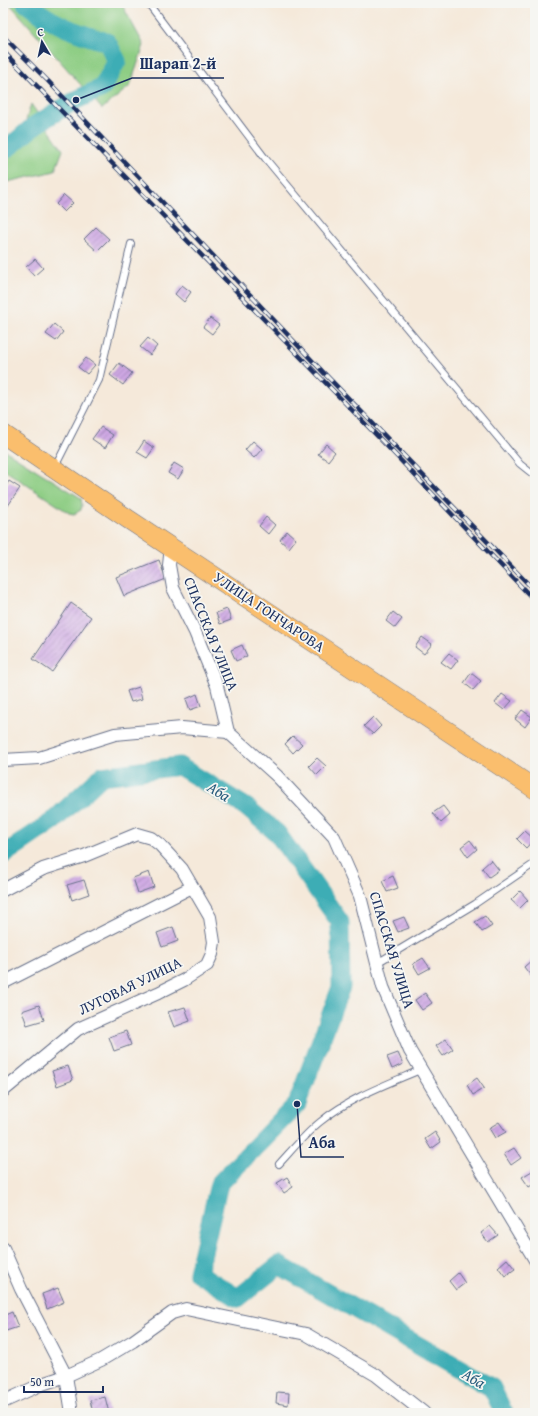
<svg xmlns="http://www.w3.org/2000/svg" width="538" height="1416" viewBox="0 0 538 1416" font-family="'Gentium Book Plus',serif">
<defs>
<pattern id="building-hatch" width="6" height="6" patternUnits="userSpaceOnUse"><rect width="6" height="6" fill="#cea7e3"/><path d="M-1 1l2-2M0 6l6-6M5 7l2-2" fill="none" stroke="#a688bb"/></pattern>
</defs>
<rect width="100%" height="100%" fill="#f6f6f2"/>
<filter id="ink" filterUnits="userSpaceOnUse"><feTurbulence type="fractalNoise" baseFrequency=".025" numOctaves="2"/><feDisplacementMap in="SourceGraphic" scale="8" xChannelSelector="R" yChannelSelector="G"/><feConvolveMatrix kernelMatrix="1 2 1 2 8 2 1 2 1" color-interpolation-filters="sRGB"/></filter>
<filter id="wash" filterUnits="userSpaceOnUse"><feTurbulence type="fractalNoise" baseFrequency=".012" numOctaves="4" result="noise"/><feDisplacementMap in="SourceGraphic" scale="16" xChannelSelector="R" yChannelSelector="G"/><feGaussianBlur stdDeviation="0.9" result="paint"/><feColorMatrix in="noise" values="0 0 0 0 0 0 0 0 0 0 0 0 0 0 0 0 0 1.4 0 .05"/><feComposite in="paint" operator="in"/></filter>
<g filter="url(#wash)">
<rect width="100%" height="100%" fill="#f5e9da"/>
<g fill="#8ecd84" stroke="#547e71">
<polygon points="9,3 121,3 144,45 130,86 102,109"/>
<polygon points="31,104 63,150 55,171 3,183 3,154 24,127"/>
<polygon points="3,449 81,498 82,505 81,510 74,514 69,513 3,469"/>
</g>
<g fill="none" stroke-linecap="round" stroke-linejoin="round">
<g stroke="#3cadb5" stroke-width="19">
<path d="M3,151L13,144L35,125L76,100L102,88L117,61L107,42C76,33 52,24 26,3"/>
<polyline points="3,855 53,821 102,776 179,766 246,807 277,833 340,922 341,987 297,1104 219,1184 198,1273 238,1298 279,1265 492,1388 504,1413"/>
</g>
</g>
<g id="blocks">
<g fill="url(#building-hatch)">
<polygon points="64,195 73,203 64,212 56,204"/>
<polygon points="96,227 109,239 97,251 84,239"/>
<polygon points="35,259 43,268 34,276 26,267"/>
<polygon points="182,285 191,292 184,302 175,294"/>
<polygon points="210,318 219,325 212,334 203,327"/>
<polygon points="54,324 63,332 56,341 46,334"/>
<polygon points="148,338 157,346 150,355 140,347"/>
<polygon points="86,358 95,365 87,374 78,367"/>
<polygon points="119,363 132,373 123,385 110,375"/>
<polygon points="101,427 113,435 105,448 92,439"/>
<polygon points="144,441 154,448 147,458 137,452"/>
<polygon points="253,441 262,449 254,458 245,450"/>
<polygon points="326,444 335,452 328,461 318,454"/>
<polygon points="174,463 184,469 178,479 168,473"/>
<polygon points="9,481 20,488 3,513 3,490"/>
<polygon points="266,517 275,525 268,534 259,526"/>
<polygon points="287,531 296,539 289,548 280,540"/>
<polygon points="159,560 166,579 124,596 116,577"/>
<polygon points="71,603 91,617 52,672 33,659"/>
<polygon points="227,609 231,620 220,624 216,613"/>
<polygon points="393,612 402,619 395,628 386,621"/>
<polygon points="422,637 432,644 424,654 415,647"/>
<polygon points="242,645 247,656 236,661 231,650"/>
<polygon points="449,653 458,660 451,669 441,662"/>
<polygon points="471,673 481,681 473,690 464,683"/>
<polygon points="139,687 142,699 131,702 127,691"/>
<polygon points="197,694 201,706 190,710 186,699"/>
<polygon points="502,694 512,701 504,710 495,703"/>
<polygon points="522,710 532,717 525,727 515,719"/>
<polygon points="373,717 381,726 373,734 364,726"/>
<polygon points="293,736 302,744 293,753 285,744"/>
<polygon points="317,758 326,766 317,775 309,766"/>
<polygon points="443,806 450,815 441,823 433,813"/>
<polygon points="525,831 534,839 526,848 517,839"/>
<polygon points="470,840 477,849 468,857 461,847"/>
<polygon points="491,860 499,870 489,877 482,868"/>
<polygon points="149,872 154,887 138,893 133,878"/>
<polygon points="393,876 398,888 387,892 382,881"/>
<polygon points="84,880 89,894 72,900 67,885"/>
<polygon points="520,891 528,900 520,908 511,900"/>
<polygon points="485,916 492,926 482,932 475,922"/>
<polygon points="404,917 409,928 398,932 393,921"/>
<polygon points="173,927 178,941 162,947 157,933"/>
<polygon points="423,958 430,968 419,974 413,964"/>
<polygon points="533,959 535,962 535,973 531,976 524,967"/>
<polygon points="425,993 432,1003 422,1010 415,1000"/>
<polygon points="39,1005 44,1020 27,1025 22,1011"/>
<polygon points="185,1007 190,1021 174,1027 168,1012"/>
<polygon points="126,1031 131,1045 114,1051 109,1037"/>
<polygon points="446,1039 453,1049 443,1056 436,1046"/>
<polygon points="398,1053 403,1064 392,1069 387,1057"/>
<polygon points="68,1066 73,1080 57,1086 52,1071"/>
<polygon points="477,1078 484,1088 473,1095 467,1085"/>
<polygon points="499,1122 506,1132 495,1138 489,1128"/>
<polygon points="435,1132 441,1142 431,1149 425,1139"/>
<polygon points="514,1148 521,1158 511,1165 504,1154"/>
<polygon points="532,1171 535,1175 535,1183 529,1187 522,1177"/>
<polygon points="287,1177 293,1187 284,1193 277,1183"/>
<polygon points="490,1226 498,1235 488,1242 481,1233"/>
<polygon points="507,1259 515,1269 505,1276 498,1267"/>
<polygon points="458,1273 465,1283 456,1290 449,1281"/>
<polygon points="58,1288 64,1302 47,1309 42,1294"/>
<polygon points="12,1312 18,1327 3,1332 3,1316"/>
<polygon points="277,1392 289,1393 288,1405 276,1403"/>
<polygon points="105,1397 109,1413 93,1413 90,1400"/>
</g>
</g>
</g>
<g filter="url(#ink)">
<use href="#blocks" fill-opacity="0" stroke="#677089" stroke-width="1"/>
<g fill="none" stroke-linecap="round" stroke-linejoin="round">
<defs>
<g id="service">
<polyline points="148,3 265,158 520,464 535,476"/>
<polyline points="55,467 99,380 131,244"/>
<polyline points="377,963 475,904 535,863"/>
<path d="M279,1164C292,1150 305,1134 320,1122C349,1098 385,1085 420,1070"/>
</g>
<g id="minor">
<polyline points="171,547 169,565 173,588 195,632 217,686 228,732 277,776 334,837 360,896 383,987 410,1051 535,1260"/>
<polyline points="3,760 39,758 115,734 182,728 228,732"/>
<polyline points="3,890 43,869 84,856 137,834 151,838 160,845 182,869 210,917 214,942 212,954 207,965 184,980 158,993 78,1029 3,1091"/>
<polyline points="3,983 192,887"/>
<polyline points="3,1248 21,1289 66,1376 72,1413"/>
<polyline points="3,1402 42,1384 66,1376 101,1360 133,1341 172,1313 186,1309 306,1334 376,1375 424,1413"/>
</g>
<polyline id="primary" points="3,434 128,519 535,789"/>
</defs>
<use href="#service" stroke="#677089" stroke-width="8"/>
<use href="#minor" stroke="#677089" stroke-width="14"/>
<use href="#primary" stroke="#677089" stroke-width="20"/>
<use href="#service" stroke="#fff" stroke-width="6"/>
<use href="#minor" stroke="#fff" stroke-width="12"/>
<use href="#primary" stroke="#fabe6d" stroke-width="19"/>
<defs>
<g id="rail">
<polyline points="3,36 48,81 324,373 535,591"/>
<polyline points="3,51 385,444 535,601"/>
</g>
</defs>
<use href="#rail" stroke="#1b2f5e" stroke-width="4.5"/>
<use href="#rail" stroke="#f6f6f2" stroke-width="3" stroke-dasharray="9" stroke-linecap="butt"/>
</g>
</g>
<g text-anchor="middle" stroke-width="3.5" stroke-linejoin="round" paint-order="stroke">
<g font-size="15" fill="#1b2f5e" stroke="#f6f6f2">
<text transform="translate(269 612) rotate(34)" y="5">УЛИЦА ГОНЧАРОВА</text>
<text transform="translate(211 634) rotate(68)" y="5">СПАССКАЯ УЛИЦА</text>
<text transform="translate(392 950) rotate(73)" y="5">СПАССКАЯ УЛИЦА</text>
<text transform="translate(130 986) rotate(-26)" y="5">ЛУГОВАЯ УЛИЦА</text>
</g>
<g font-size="16" font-style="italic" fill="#275b7c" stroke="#f6f6f2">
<text transform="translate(219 791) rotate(32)" y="6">Аба</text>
<text transform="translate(474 1378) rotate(30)" y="6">Аба</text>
</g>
</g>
<path fill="none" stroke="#1b2f5e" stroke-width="1.5" d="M76 100L132 78H224M297 1104L301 1157H344"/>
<g fill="#1b2f5e" stroke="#f6f6f2" stroke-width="1.5">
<circle cx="76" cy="100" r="4"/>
<circle cx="297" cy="1104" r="4"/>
</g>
<g font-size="16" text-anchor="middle" font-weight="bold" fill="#1b2f5e" stroke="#f6f6f2" stroke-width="3.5" stroke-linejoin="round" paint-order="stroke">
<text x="178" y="69">Шарап 2-й</text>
<text x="322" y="1148">Аба</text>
</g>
<rect width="538" height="1416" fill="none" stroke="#f6f6f2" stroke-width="16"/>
<g transform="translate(42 42) rotate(351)" stroke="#f6f6f2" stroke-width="3" paint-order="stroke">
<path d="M0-3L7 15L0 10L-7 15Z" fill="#1b2f5e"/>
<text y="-6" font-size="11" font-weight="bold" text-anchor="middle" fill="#1b2f5e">С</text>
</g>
<path d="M24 1386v6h79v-6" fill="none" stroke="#1b2f5e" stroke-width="2"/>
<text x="30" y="1386" font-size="12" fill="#1b2f5e" stroke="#f6f6f2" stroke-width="3" paint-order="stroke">50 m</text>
</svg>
